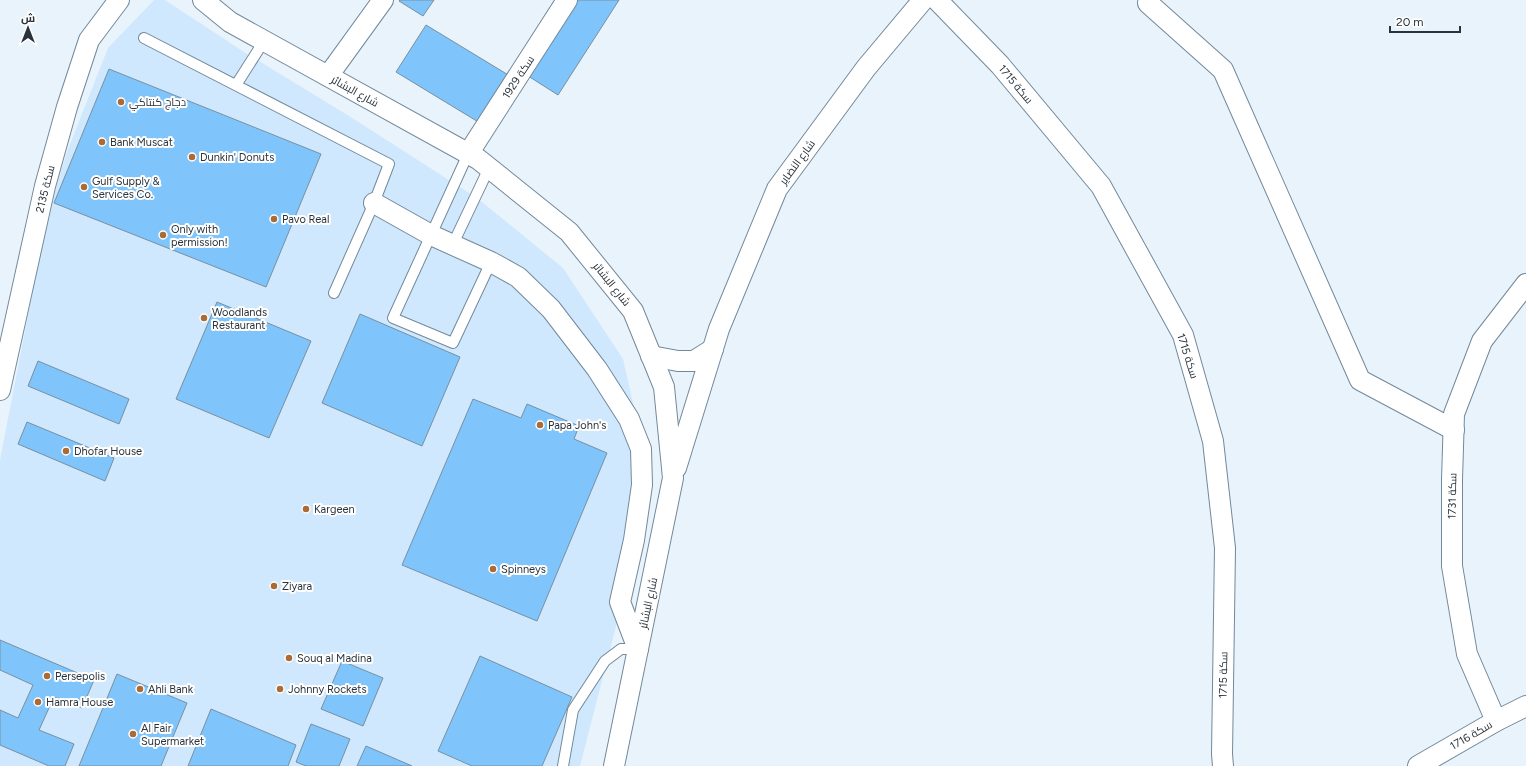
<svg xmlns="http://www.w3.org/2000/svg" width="1526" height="766" viewBox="0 0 1526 766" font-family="Figtree,Cairo,sans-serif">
<rect width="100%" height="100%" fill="#e9f3fb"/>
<polygon fill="#cfe8fd" points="154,0 165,0 244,52 349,116 477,198 563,268 623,359 645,456 633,560 580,766 0,766 0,460 39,259 50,206 67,152 108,48"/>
<g fill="#7fc5fb" stroke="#788fa1">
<polygon points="400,0 434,0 423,16 399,1"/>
<polygon points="572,0 619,0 558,95 525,74"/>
<polygon points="426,25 510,76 480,123 396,72"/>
<polygon points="109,69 321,154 266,287 54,203"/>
<polygon points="217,302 311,341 269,438 176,399"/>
<polygon points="360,314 460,357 422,446 322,403"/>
<polygon points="38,361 129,399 119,424 28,386"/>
<polygon points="473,399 521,418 527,404 579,426 574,439 607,453 537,621 402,565"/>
<polygon points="27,422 114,458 105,481 18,444"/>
<polygon points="0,640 94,680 82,708 54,697 39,730 74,744 65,766 49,766 0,745 0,710 18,718 33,685 0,670"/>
<polygon points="480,656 572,697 542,766 472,766 438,751"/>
<polygon points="342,661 383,678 363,726 321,709"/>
<polygon points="117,674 187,703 161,766 79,766"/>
<polygon points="211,709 296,745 288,766 188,766"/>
<polygon points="311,724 350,739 339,766 306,766 296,762"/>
<polygon points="366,746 412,766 357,766"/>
</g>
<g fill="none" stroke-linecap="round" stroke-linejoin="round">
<defs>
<g id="lane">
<polyline points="144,38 389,164 374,203 334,293"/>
<polyline points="236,85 264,41"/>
<polyline points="468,154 393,318 453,343 491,262"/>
<polyline points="453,244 489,168"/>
<polyline points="563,766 573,710 605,661 621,649 638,649"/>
</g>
<g id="street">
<polyline points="203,0 230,22 478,159 569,232 633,311 664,387 673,478 614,766"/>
<polyline points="937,0 1000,65 1101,186 1183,335 1213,441 1225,548 1222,754 1223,766"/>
<polyline points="1148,3 1223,70 1360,380 1454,430"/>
<polyline points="328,76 383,0"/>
<polyline points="468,154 567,0"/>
<polyline points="374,203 431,235 491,262 518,277 551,309 597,369 629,419 641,449 642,485 634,540 620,602 638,649"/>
<polyline points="651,356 678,361 694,361 713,349"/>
<polyline points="0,390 45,186 67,107 89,40 119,0"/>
<polyline points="676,468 719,329 777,189 866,68 923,0"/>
<polyline points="1496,721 1467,654 1452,566 1452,480 1454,414 1482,341 1526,284"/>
<polyline points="1418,766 1496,721 1526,706"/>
</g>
</defs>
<use href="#lane" stroke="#72899b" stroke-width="12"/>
<use href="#street" stroke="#72899b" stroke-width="22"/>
<use href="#lane" stroke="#fff" stroke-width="10"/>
<use href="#street" stroke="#fff" stroke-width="20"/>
</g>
<g fill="#ac6b35" stroke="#fff" stroke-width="1.5">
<circle cx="121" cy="102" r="4"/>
<circle cx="102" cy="142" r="4"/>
<circle cx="192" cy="157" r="4"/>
<circle cx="84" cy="187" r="4"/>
<circle cx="274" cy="219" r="4"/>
<circle cx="163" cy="235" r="4"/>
<circle cx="204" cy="318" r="4"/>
<circle cx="540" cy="425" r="4"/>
<circle cx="66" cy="451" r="4"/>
<circle cx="306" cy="509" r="4"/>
<circle cx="493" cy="569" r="4"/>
<circle cx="274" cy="586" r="4"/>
<circle cx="289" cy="658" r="4"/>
<circle cx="47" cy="676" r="4"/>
<circle cx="140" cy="689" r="4"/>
<circle cx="280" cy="689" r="4"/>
<circle cx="38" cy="702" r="4"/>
<circle cx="133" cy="734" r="4"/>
</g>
<g text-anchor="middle" stroke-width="4" stroke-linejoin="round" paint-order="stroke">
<g font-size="11" fill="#2a333b" stroke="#fff">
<text transform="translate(518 77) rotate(-57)" y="4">سكة 1929</text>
<text transform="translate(1016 84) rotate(50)" y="4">سكة 1715</text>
<text transform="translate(355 91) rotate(29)" y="4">شارع البشائر</text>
<text transform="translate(797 162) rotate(-54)" y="4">شارع النضاير</text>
<text transform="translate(45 189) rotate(-76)" y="4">سكة 2135</text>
<text transform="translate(612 284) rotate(51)" y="4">شارع البشائر</text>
<text transform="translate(1188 356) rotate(72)" y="4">سكة 1715</text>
<text transform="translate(1452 496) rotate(-89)" y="4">سكة 1731</text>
<text transform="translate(648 603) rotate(-78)" y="4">شارع البشائر</text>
<text transform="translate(1223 675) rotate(-89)" y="4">سكة 1715</text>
<text transform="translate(1471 735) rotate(-30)" y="4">سكة 1716</text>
</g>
<g font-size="11" fill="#2a333b" stroke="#fff" text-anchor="start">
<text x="129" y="106">دجاج كنتاكي</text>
<text x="110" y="146">Bank Muscat</text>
<text x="200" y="161">Dunkin' Donuts</text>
<text x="92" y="185">Gulf Supply &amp;<tspan x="92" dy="13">Services Co.</tspan></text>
<text x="282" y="223">Pavo Real</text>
<text x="171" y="233">Only with<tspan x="171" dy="13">permission!</tspan></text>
<text x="212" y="316">Woodlands<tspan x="212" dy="13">Restaurant</tspan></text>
<text x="548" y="429">Papa John's</text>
<text x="74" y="455">Dhofar House</text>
<text x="314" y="513">Kargeen</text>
<text x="501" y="573">Spinneys</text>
<text x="282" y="590">Ziyara</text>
<text x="297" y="662">Souq al Madina</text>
<text x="55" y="680">Persepolis</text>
<text x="148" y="693">Ahli Bank</text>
<text x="288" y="693">Johnny Rockets</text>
<text x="46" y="706">Hamra House</text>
<text x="141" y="732">Al Fair<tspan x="141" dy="13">Supermarket</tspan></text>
</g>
</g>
<g transform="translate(28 28)" stroke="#ffffff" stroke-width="3" paint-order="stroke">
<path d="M0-3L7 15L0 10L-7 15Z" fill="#2a333b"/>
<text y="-6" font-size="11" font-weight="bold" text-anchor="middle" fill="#2a333b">ش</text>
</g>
<path d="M1390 26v6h70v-6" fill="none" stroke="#2a333b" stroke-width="2"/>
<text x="1396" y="26" font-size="12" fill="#2a333b" stroke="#ffffff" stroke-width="3" paint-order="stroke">20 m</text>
</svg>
